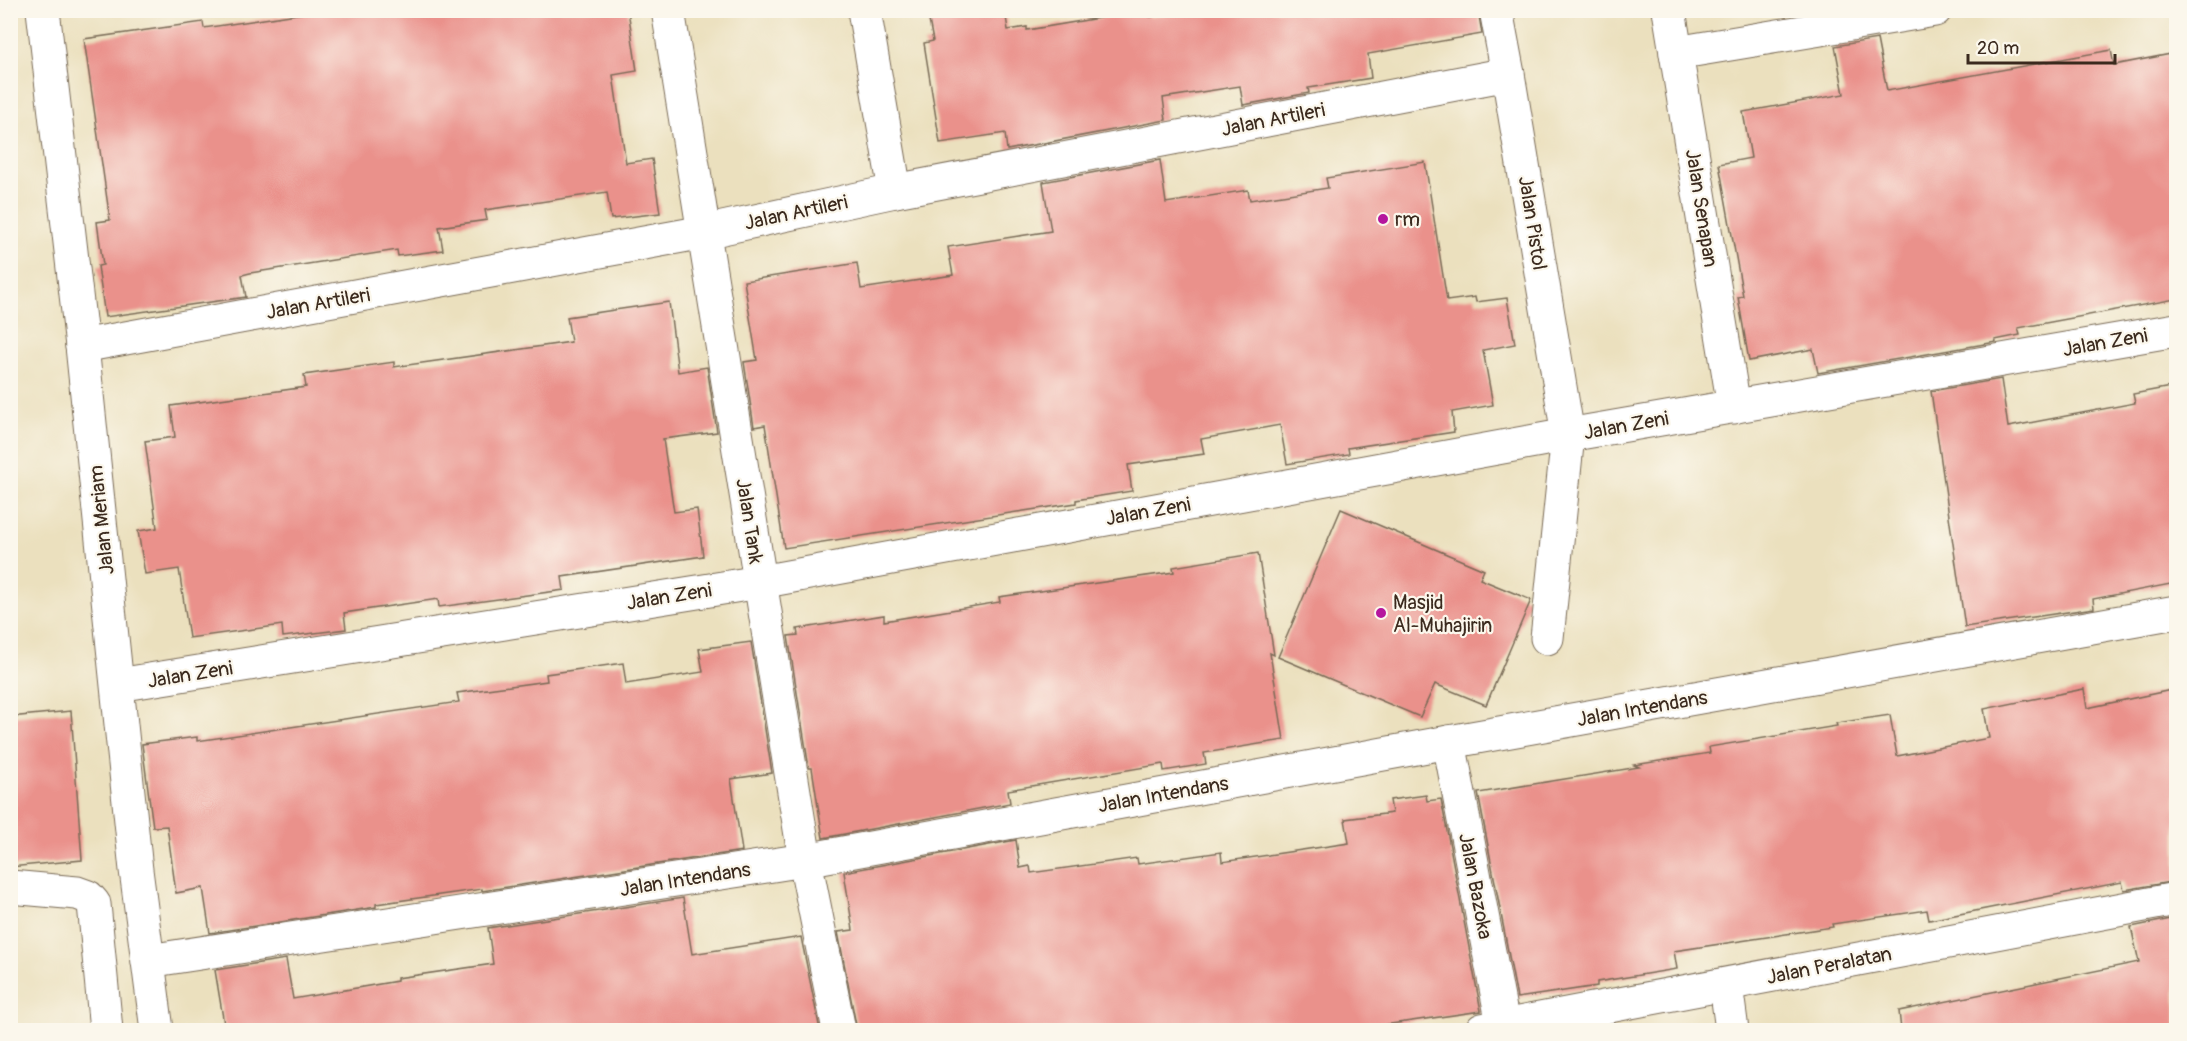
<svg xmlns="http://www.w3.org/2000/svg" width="2187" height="1041" viewBox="0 0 2187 1041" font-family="Pangolin,sans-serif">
<rect width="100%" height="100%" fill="#fbf7ec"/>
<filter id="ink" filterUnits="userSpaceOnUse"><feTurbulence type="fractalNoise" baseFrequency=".0167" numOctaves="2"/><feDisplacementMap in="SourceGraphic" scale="12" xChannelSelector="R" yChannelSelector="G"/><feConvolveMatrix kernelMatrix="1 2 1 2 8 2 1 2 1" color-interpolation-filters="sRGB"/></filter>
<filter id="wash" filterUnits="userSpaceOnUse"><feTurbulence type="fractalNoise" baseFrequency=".008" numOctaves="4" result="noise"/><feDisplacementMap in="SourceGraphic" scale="24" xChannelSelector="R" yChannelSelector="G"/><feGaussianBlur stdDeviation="1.35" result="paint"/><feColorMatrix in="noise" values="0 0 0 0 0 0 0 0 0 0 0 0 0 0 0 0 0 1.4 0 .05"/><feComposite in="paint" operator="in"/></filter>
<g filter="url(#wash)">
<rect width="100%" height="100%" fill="#ebe0be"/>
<g id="blocks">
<g fill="#ea918b">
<polygon points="324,10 628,10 637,71 613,75 626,163 652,159 660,213 611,219 607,192 485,210 487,220 439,227 443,250 398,256 397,250 250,273 242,275 246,297 105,317 98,266 103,265 97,222 110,220 84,39 203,22 204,28"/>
<polygon points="927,10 1005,10 1008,30 1027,27 1027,30 1147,10 1150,17 1192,10 1478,10 1482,34 1368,54 1371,78 1308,88 1309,93 1243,105 1240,86 1163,98 1166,120 1007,150 1005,133 940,143 924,43 933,41"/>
<polygon points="1877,39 1887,91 2111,50 2114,65 2176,53 2176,299 2018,328 2020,335 1995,340 1996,342 1818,373 1813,349 1749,361 1738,297 1743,296 1719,164 1751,158 1743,112 1844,94 1835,46"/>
<polygon points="1160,160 1166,203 1248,190 1250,200 1328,188 1326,178 1425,162 1447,301 1475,297 1476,302 1507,298 1515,344 1483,350 1493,405 1452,412 1454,432 1348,448 1349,454 1287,464 1280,425 1201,439 1204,454 1128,465 1132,491 1076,500 1076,503 784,548 765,425 754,427 744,362 757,360 744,281 857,263 861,289 953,275 948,247 1051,231 1043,182"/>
<polygon points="669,302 678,372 707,367 717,432 663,439 674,512 697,509 703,556 562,577 564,590 439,607 438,599 344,613 346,629 283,637 282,625 189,638 179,569 145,574 138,531 157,528 145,441 175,437 171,406 306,387 304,375 394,362 394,367 571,342 567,317"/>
<polygon points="2001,379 2008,427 2135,403 2133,394 2176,386 2176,583 2093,599 2094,608 1965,627 1931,391"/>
<polygon points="1341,509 1484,570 1480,579 1531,600 1486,705 1435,684 1420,717 1278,657"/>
<polygon points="1258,553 1274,655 1270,653 1284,740 1204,753 1206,764 1164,771 1163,764 1008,790 1010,803 823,838 812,768 809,768 788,636 798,635 797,629 884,615 884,621 1000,602 999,597 1174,572 1173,567"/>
<polygon points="751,642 772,773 731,779 742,851 482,891 482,889 376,904 376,907 210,933 203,888 176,893 167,826 153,827 142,744 197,737 197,741 459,702 457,693 547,681 546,674 623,663 626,684 703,672 699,649"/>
<polygon points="2084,689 2087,708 2176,689 2176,881 2124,890 2122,882 1929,920 1927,910 1832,924 1833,927 1674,951 1677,969 1597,982 1597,986 1517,998 1478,793 1639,767 1634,765 1710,753 1709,747 1837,726 1836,723 1890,715 1897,756 1989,738 1984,709"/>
<polygon points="71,711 82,860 10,867 10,717"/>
<polygon points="1426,795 1427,801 1441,799 1481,1011 1349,1030 857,1030 838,932 853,930 844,872 1016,840 1020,868 1030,866 1031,873 1137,858 1138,864 1221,852 1222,862 1349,843 1345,819 1392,813 1390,800"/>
<polygon points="683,898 692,954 801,937 820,1030 225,1030 215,970 286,959 293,999 397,981 397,978 493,964 488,928"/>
<polygon points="2176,918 2176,1030 1901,1030 1899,1011 2139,962 2131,927"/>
</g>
</g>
</g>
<g filter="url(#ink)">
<use href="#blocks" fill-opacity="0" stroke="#796a56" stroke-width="1.5"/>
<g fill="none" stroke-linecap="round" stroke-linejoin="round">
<defs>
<g id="minor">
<polyline points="43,10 82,346 136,870 157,1030"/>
<polyline points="668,10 805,860 839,1030"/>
<polyline points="864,10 895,191"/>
<polyline points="1496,10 1508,74 1568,435 1547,638"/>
<polyline points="1669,10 1734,407"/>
<polyline points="1676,53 1935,10"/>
<polyline points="82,346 704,232 895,191 1508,74"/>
<polyline points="118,685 760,582 1568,435 2176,330"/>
<polyline points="1449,742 1504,1030"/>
<polyline points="10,887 77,893 88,897 94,904 106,1030"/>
<polyline points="148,961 805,860 1449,742 2176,612"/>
<polyline points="1726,985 1732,1030"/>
<polyline points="1482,1030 2176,899"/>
</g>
</defs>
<use href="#minor" stroke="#796a56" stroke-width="35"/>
<use href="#minor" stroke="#fff" stroke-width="33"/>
</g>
</g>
<g fill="#b5179e" stroke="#fbf7ec" stroke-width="2">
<circle cx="1383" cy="219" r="6"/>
<circle cx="1381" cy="613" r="6"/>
</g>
<g text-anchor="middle" stroke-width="4.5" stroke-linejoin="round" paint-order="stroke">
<g font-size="20" fill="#3b2a1e" stroke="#fbf7ec">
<text transform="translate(1273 119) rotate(-11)" y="7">Jalan Artileri</text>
<text transform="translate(1702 208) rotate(81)" y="7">Jalan Senapan</text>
<text transform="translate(796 212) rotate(-12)" y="7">Jalan Artileri</text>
<text transform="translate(1533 223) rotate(81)" y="7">Jalan Pistol</text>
<text transform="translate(318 303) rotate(-10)" y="7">Jalan Artileri</text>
<text transform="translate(2105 342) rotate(-10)" y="7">Jalan Zeni</text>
<text transform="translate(1626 425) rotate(-10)" y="7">Jalan Zeni</text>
<text transform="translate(1148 511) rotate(-10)" y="7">Jalan Zeni</text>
<text transform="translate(101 520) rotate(-96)" y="7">Jalan Meriam</text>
<text transform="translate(750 521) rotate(81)" y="7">Jalan Tank</text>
<text transform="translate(669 596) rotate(-9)" y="7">Jalan Zeni</text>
<text transform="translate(190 674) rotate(-9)" y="7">Jalan Zeni</text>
<text transform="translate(1642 708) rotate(-10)" y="7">Jalan Intendans</text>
<text transform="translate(1163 794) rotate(-10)" y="7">Jalan Intendans</text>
<text transform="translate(685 879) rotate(-9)" y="7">Jalan Intendans</text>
<text transform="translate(1476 886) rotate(79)" y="7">Jalan Bazoka</text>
<text transform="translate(1829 965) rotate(-11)" y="7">Jalan Peralatan</text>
</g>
<g font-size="20" fill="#3b2a1e" stroke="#fbf7ec" text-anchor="start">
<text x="1395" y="226">rm</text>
<text x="1393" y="609">Masjid<tspan x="1393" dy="23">Al-Muhajirin</tspan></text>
</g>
</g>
<rect width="2187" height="1041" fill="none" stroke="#fbf7ec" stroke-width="36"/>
<path d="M1968 54v9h147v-9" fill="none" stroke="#3b2a1e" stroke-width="3"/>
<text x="1977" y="54" font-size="18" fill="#3b2a1e" stroke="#fbf7ec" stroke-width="4.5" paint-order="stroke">20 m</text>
</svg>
